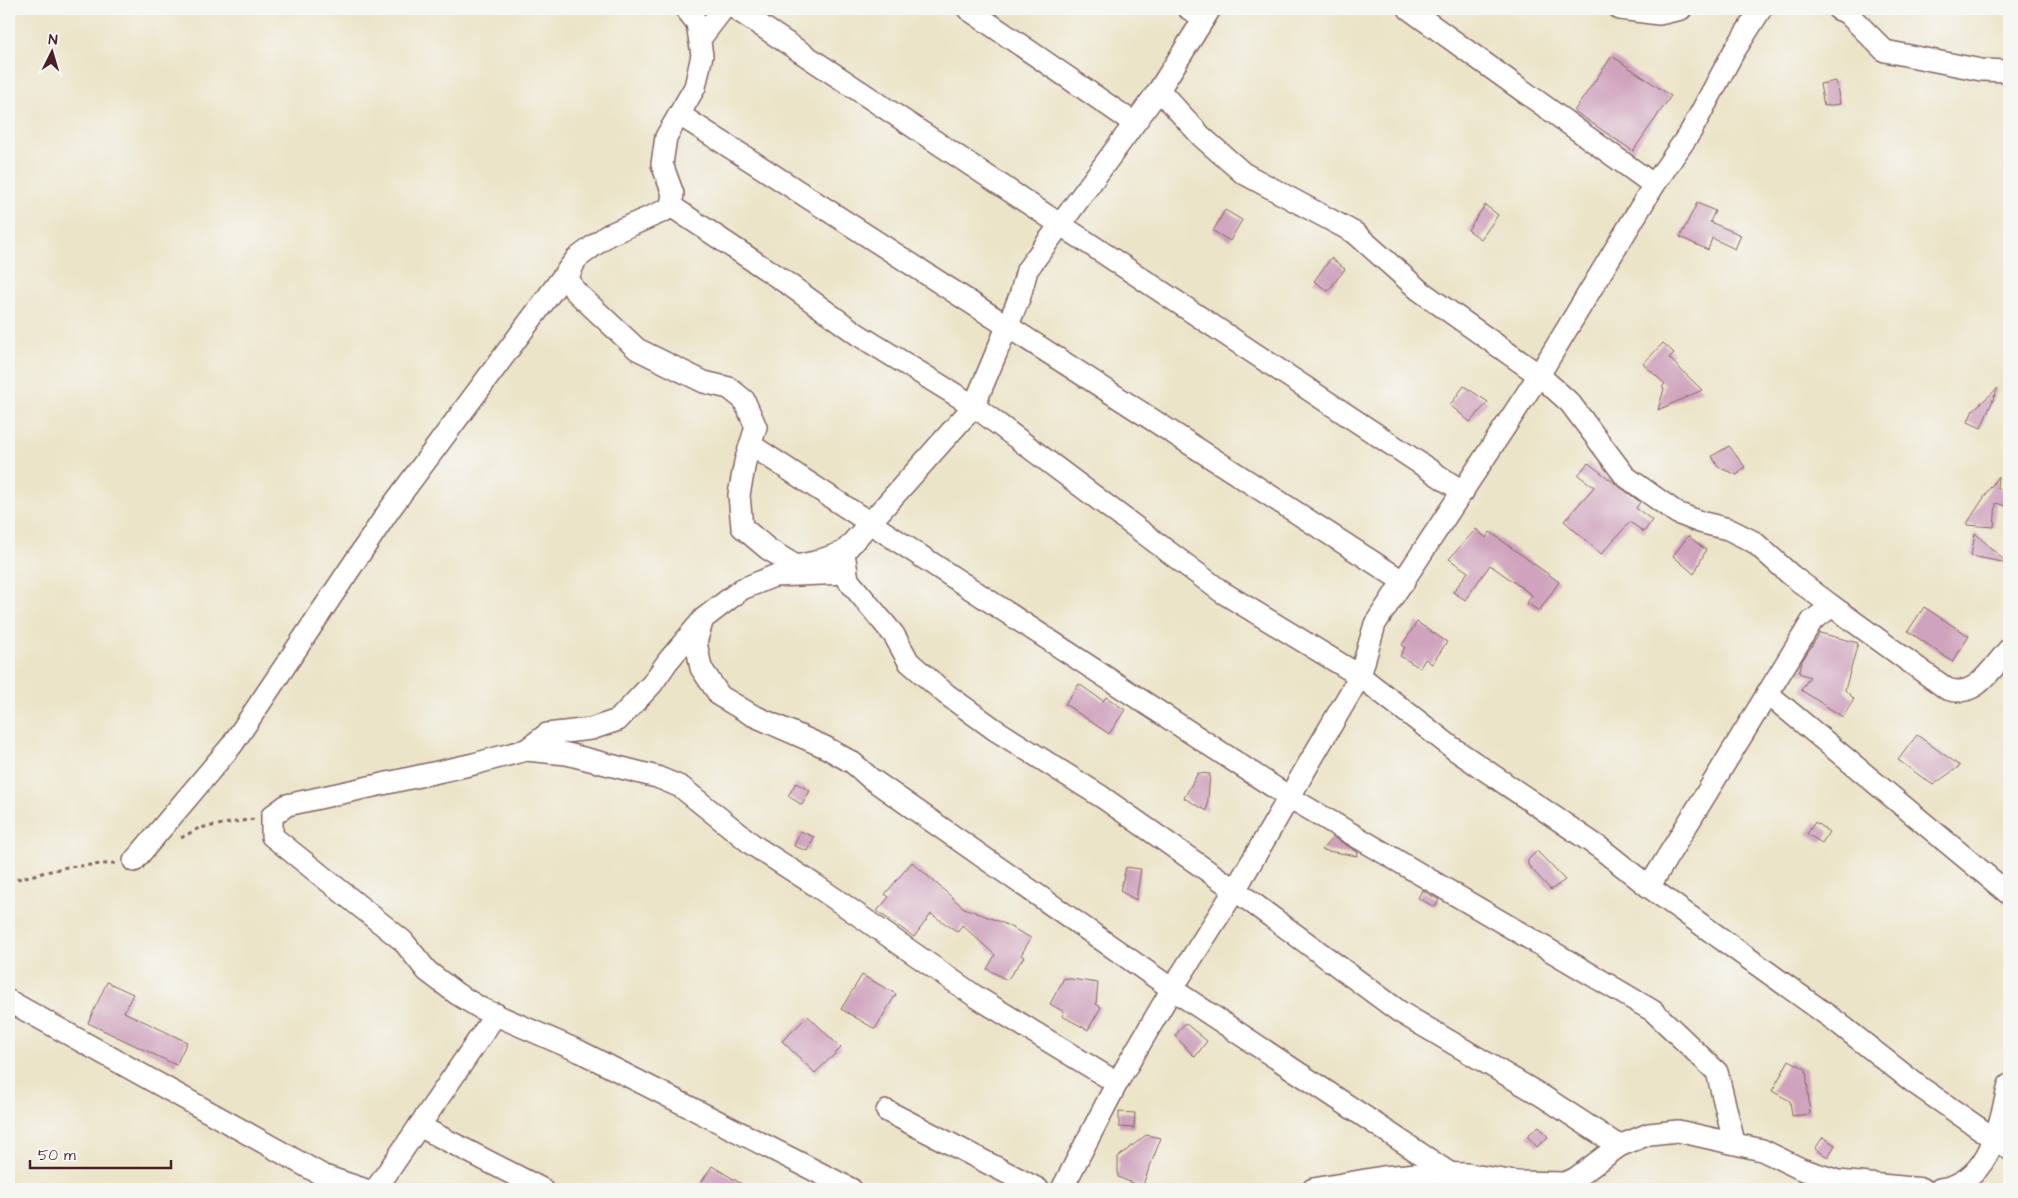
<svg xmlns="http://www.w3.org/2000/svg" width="2018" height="1198" viewBox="0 0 2018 1198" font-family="'Architects Daughter',sans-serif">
<rect width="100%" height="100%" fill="#f6f6f2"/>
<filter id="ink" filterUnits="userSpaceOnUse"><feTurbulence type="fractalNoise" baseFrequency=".02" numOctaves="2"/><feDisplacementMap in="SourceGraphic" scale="10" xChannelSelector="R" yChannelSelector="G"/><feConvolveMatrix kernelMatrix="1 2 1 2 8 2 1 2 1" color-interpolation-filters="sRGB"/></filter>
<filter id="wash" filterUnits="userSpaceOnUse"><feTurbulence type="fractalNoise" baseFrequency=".0096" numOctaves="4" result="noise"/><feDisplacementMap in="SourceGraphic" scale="20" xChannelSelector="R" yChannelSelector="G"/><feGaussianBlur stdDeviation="1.12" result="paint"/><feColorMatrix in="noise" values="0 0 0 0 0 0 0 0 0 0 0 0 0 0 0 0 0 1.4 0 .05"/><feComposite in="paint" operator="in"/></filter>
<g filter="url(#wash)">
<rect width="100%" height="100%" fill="#ece4c8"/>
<g id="blocks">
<g fill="#cfa3bd">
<polygon points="1612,56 1671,96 1633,151 1574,111"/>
<polygon points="1836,81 1840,104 1824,106 1820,84"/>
<polygon points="1697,203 1715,211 1710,222 1741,235 1735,249 1712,238 1708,250 1680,237"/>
<polygon points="1485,205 1498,215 1481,239 1468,230"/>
<polygon points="1225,210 1242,220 1230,241 1213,231"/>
<polygon points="1331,258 1345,269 1328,291 1314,281"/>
<polygon points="1663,343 1674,353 1669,358 1702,390 1658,410 1664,389 1662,387 1665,384 1643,364"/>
<polygon points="1464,386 1488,402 1470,422 1450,405"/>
<polygon points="1998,388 1981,428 1968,422 1973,410"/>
<polygon points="1729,446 1745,467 1737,475 1718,467 1712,456"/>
<polygon points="1588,463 1640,502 1636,508 1652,520 1644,532 1630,522 1601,554 1564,521 1594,487 1578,475"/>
<polygon points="1998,476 1997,488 2009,491 2009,507 1996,503 1994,527 1966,525"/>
<polygon points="1476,529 1486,538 1490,532 1559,582 1539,611 1527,603 1532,595 1490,565 1465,600 1453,592 1468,572 1449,559"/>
<polygon points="1975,533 2007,563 1971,556"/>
<polygon points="1688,536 1706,550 1694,574 1673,556"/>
<polygon points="1924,607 1969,636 1953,662 1908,631"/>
<polygon points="1417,622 1447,642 1432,664 1425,659 1420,668 1400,656 1405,647 1402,645"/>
<polygon points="1820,633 1858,643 1845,690 1854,699 1843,717 1801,690 1810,677 1799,673 1802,661"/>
<polygon points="1079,684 1103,701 1106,697 1125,710 1109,734 1065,704"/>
<polygon points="1917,735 1960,766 1933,785 1898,760"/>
<polygon points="1198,773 1210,774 1207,811 1184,798"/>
<polygon points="796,783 810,791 802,805 788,796"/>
<polygon points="1815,822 1829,832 1822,843 1807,834"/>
<polygon points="800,831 814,837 808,851 794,846"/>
<polygon points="1333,837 1358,852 1357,856 1322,850"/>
<polygon points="1537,851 1565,880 1551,890 1528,865 1528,860"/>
<polygon points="912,862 964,908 1001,922 1031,938 1021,955 1024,957 1007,980 987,969 995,955 962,925 958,932 931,914 914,937 877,911 889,897 885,894"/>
<polygon points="1126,867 1141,869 1136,900 1120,891"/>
<polygon points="1422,890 1439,900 1435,907 1418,898"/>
<polygon points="862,975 896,994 875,1029 841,1009"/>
<polygon points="1064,978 1098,983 1096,1004 1101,1007 1088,1030 1062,1016 1064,1012 1050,1004"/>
<polygon points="107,982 133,994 124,1012 187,1042 176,1065 88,1023"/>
<polygon points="808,1016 841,1048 815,1073 782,1041"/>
<polygon points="1185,1023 1207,1041 1195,1057 1175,1036"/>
<polygon points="1789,1060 1806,1069 1810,1114 1792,1116 1790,1101 1772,1091"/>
<polygon points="1119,1112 1135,1113 1134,1128 1119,1127"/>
<polygon points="1539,1126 1548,1137 1537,1147 1527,1136"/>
<polygon points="1146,1135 1161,1138 1142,1187 1118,1177 1118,1157"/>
<polygon points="1823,1137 1835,1145 1828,1157 1815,1149"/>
<polygon points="712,1166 750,1189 697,1189"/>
</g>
</g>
</g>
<g filter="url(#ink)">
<use href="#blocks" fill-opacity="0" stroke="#836462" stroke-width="1"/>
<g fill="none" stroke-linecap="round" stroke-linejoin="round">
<defs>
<g id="minor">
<polyline points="736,9 1463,492"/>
<polyline points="968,9 1134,123"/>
<polyline points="1189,9 1204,18"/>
<polyline points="1210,9 1159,90 1027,270 1020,296 974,406 857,334 791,286 671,206 664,211 608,235 576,259 568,277 574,290 637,349 704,382 729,388 744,400 756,427 745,462 739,495 742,527 768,549 796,566 815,562 844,552 974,406 1222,592 1360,676 1454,749 1600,848 1649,887 1837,1022 1917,1085 2009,1149"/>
<polyline points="1409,9 1654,185"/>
<polyline points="1620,9 1659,14 1681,9"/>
<polyline points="1838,9 1847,13 1885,51 1981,70 2009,71"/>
<polyline points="700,39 723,9"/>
<polyline points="1159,90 1202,137 1243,173 1355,233 1419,290 1539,375 1570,403 1625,476 1677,513 1700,522 1728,529 1754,542 1792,576 1832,606 1812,621 1649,887"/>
<polyline points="680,115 1404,582"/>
<polyline points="671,206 673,194 662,164 666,137 695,87 702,55 697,23 686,9"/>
<polyline points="751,445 1289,797 1653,1011 1717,1072 1734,1142"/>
<polyline points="845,559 848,580 894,635 909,662 946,694 994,729 1102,797 1235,890 1400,1012 1544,1097 1619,1146"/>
<polyline points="846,573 774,576 742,589 703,619 696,642 701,668 720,696 752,715 825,747 853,763 870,778 1172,989 1451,1174"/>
<path d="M1832,606L1947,689C1976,699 1991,669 2009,649"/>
<polyline points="1767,693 2009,894"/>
<polyline points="526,750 547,734 591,729 618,720 652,684 668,661 700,623"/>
<polyline points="134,861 232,745 390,509 573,263"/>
<polyline points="9,1001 324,1176 363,1189"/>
<polyline points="887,1111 1038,1189"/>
<polyline points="419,1126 542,1189"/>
<polyline points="376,1189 496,1014"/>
<polyline points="851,1189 581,1052 482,1009 457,994 427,971 403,941 272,836 272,816 287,805 474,764 526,750 567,754 657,777 681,787 753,845 815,885 975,996 1117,1083"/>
<polyline points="1062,1189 1117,1083 1172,989 1235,890 1360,676 1375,624 1539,375 1654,185 1691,131 1733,53 1761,9"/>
<polyline points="1313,1189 1383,1177 1430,1173 1467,1174 1516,1182 1565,1183 1576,1178 1619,1146 1649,1134 1678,1131 1762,1150 1801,1169 1838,1181 1923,1189"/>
<path d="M1940,1189C1990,1183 1999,1125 2009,1085"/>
</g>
</defs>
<use href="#minor" stroke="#836462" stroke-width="24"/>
<g stroke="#836462" stroke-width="3" stroke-dasharray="4 4" stroke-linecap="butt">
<polyline points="181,838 199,828 254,819"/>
<polyline points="9,881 67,867 115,863"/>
</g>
<use href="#minor" stroke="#fff" stroke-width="21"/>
</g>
</g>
<rect width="2018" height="1198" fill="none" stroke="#f6f6f2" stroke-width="30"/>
<g transform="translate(52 52) rotate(5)" stroke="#f6f6f2" stroke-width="4" paint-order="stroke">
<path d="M0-4L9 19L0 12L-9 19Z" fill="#4a1f2b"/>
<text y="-8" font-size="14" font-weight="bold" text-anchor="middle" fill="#4a1f2b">N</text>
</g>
<path d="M30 1160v8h141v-8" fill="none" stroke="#4a1f2b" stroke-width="2.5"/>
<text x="38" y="1160" font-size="15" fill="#4a1f2b" stroke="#f6f6f2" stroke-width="4" paint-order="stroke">50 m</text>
</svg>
